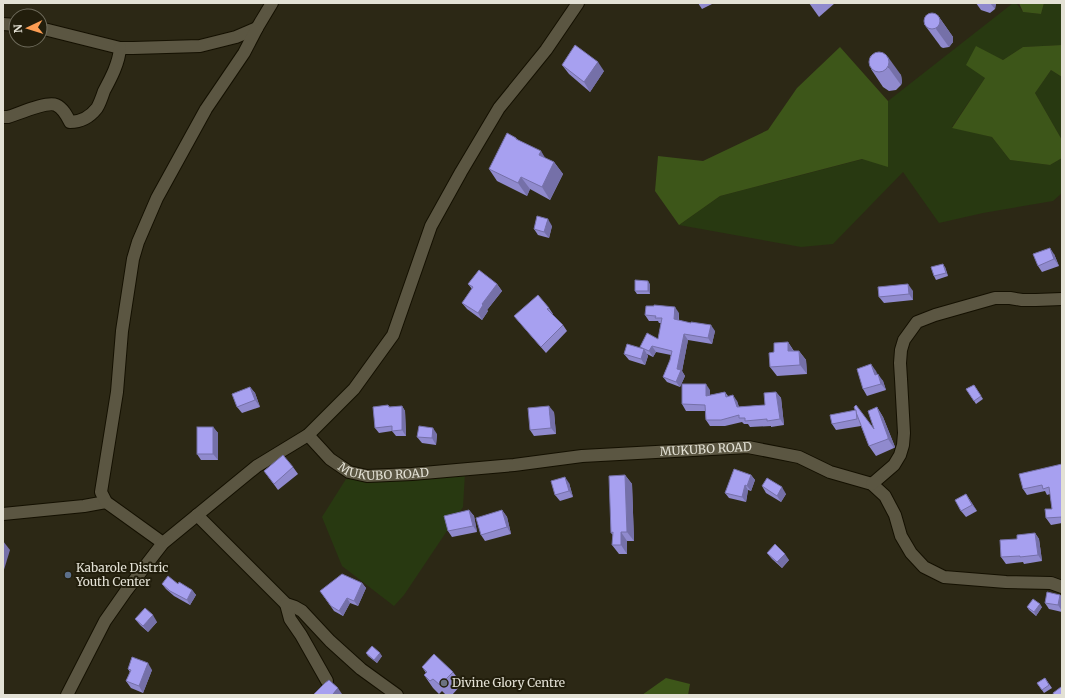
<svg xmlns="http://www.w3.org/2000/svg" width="1065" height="698" viewBox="0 0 1065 698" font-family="Merriweather,serif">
<rect width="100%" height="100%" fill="#2c2815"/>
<g fill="#283911">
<polygon points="1013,3 1016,3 1023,12 1041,14 1044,3 1062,3 1062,45 1023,47 1003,60 976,47 985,78 952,127 992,137 1010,160 1050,165 1062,158 1062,193 1053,201 983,213 939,223 903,172 833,244 801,247 679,225 720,196 863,159 888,166 888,101"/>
<polygon points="1051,70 1062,77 1062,140 1035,93"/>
<polygon points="465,473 463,507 404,595 394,606 342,566 322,517 346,479 367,480"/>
</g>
<g fill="#3d5619">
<polygon points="1019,3 1044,3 1041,14 1023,12"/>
<polygon points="1062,45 1062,77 1051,70 1035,93 1062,140 1062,158 1050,165 1010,160 992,137 952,128 985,78 966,65 976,46 1003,60 1023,47"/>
<polygon points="840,47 888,101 888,167 862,159 720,196 679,225 655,191 658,156 703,161 768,130 797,88"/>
<polygon points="666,678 690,684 688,695 642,695"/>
</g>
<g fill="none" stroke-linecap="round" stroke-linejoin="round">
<defs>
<g id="minor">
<polyline points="3,24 16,25"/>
<polyline points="40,28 120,48 133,48 200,46 236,37 257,28"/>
<path d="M3,117H8C18,114 47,101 56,105C63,108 67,116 70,122C81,122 90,117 97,108C100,103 102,97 104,91C111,78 119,63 120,48"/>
<path id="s1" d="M308,435L330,459L349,472L367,476L412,474L514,465L582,456L748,447L799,457L830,472L872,484L885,496L895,515L901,536L911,553L924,567L944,577L1006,582L1051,583L1062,587"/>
<polyline points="872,484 894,465 900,455 903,445 904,433 901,379 900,363 901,350 904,340 917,322 935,315 995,298 1010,298 1022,300 1036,300 1062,299"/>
<polyline points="3,514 84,506 106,502"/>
<polyline points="197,515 286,604 295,607 302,611 330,641 361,669 397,695"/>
<polyline points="163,543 106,502 101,492 117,392 122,331 133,259 138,242 157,198 206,109 244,53 257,28 272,3"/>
<polyline points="286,604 290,619 301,635 327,681"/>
<polyline points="67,695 105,621 126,591 163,543 257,466 308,435 354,389 393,335 431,226 461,172 499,108 546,50 578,3"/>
</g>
</defs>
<use href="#minor" stroke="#141001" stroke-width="14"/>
<use href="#minor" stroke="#5b5642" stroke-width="12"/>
</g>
<g fill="#908ace">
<polygon points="698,3 714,3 702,9"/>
<polygon points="809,3 835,3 819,17"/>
<polygon points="976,3 996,3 995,9 990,13 981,10"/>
<polygon points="939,17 953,37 953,42 949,47 943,48 941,47 924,24"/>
<polygon points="870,56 901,75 902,82 901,85 896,90 889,91 883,87 871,69"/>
<polygon points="562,65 604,71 590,92 569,74"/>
<polygon points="516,138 518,140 545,158 554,162 563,174 550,200 530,189 527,196 497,181 489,169"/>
<polygon points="552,226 549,238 538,235 534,229"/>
<polygon points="1054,254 1059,266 1042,272 1038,266"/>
<polygon points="945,267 948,276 936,280 934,276"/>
<polygon points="468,284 497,284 502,291 487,310 488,311 482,320 467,309 462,303 472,289"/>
<polygon points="650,284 650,294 637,294 635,291"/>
<polygon points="913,291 913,300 884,303 879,297"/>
<polygon points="549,308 553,314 552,315 563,325 567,331 546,353 519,322 514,316"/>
<polygon points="679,313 679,320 715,331 712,344 688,340 682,371 685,376 680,387 667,382 663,377 670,360 671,355 656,352 653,357 647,354 648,356 645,365 629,360 624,354 642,349 640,347 658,339 661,323 659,323 658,321 649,321 645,315"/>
<polygon points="788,342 794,351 799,351 806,360 807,374 777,376 770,367 774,352"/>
<polygon points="876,371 877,375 883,381 886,390 867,396 863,389"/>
<polygon points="974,385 983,399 976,404 966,389"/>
<polygon points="250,387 255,393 260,407 242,413 237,407"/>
<polygon points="710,390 710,395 725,392 728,396 737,401 739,407 765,405 776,392 781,398 784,425 771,427 771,426 750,427 748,424 744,424 742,422 725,426 710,426 706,420 705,411 686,411 682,404"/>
<polygon points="388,405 390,407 402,406 405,411 406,436 396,436 392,431 379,433 375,428"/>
<polygon points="877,407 883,417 895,447 894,448 876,456 869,446 861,426 836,430 832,424 855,410 874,429"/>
<polygon points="554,412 556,434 534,436 530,430"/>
<polygon points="213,427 218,433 218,460 201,460 197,454"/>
<polygon points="437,434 436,445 422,443 417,437"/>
<polygon points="1062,464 1062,523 1051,525 1046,518 1052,509 1050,494 1047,495 1045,491 1027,495 1023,489"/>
<polygon points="293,467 298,474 278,490 264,471"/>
<polygon points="625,475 632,484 634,541 627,541 627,554 619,554 612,545 613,535 611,533"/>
<polygon points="751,475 755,480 751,491 748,490 746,502 729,498 725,493"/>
<polygon points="569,483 573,497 560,501 555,495"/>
<polygon points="762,486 786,494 781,502 766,493"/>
<polygon points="966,494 977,511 966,517 961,511"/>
<polygon points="469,510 474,516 477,532 452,537 448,531"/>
<polygon points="502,510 507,517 511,534 485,541 481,535"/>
<polygon points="1035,533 1039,539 1042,561 1024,564 1023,562 1006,564 1001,557 1017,539"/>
<polygon points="767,553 789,560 782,568 772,559"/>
<polygon points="362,583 366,588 358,606 350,603 343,616 334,611 320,591"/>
<polygon points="162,584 178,584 192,590 196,595 190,605 174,596 166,589"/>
<polygon points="1060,595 1062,597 1062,612 1049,609 1045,603"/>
<polygon points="1027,607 1042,607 1036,616 1029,610"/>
<polygon points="135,619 157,622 148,632 140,625"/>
<polygon points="366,653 382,656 377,663 368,656"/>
<polygon points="422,667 453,672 462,684 452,695 446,695 442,691 439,694 433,688 424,675 426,673"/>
<polygon points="128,669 152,670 143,693 131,688 126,681 130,672"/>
<polygon points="1045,678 1052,688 1044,693 1037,683"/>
</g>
<g fill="#7570a8">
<polygon points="990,3 996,3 995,9"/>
<polygon points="939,17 953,37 953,42 949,47 936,29"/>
<polygon points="888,57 901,75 902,82 901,85 888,67"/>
<polygon points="598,62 604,71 590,92 584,82"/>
<polygon points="541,151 549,164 539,155"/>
<polygon points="554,162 563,174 550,200 542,187"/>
<polygon points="521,177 530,189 527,196 518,183"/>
<polygon points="548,219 552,226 549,238 544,232"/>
<polygon points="1050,248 1054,254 1059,266 1054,259"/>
<polygon points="943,264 945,267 948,276 946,273"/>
<polygon points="648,281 650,284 650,294 648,291"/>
<polygon points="497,284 502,291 487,310 488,311 482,320 478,313 482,304"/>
<polygon points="908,284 913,291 913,300 909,294"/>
<polygon points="675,307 679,313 678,325 674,319"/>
<polygon points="711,325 715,331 712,344 708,338"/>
<polygon points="684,334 688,340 682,371 685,376 680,387 676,382 677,369"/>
<polygon points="788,342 794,352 788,351"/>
<polygon points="652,346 656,352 653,357 649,351"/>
<polygon points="644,349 648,356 645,365 641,359"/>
<polygon points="799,351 806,360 807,374 800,365"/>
<polygon points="871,364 876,371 879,382 875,375"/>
<polygon points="878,374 883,381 886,390 881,384"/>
<polygon points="706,384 710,390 710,402 706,396"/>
<polygon points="250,387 255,393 260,407 255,400"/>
<polygon points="776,392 781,398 784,425 780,419"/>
<polygon points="733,395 737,401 741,413 737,407"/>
<polygon points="402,406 405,411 406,436 402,430"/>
<polygon points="549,406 554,412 556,434 551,428"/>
<polygon points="877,407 883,417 895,447 894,448 888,439"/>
<polygon points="213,427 218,433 218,460 213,454"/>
<polygon points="433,428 437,434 436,445 432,438"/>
<polygon points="625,475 632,484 634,541 627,532"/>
<polygon points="751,475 755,480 751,491 747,486"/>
<polygon points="565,477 569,483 573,497 569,491"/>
<polygon points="745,485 748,490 746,502 742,497"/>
<polygon points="782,487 786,494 781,502 777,496"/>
<polygon points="966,494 970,500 977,511 972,505"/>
<polygon points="469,510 474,516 477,532 473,526"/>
<polygon points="502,510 507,517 511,534 507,527"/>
<polygon points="621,532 627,541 627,554 621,545"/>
<polygon points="1035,533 1039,539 1042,561 1038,555"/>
<polygon points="3,541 10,550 3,573"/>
<polygon points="785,554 789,560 782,568 777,562"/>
<polygon points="362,583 366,588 358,606 354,601"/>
<polygon points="192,590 196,595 190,605 187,600"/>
<polygon points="1060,595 1062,597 1062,611 1058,605"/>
<polygon points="347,598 350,603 343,616 339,611"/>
<polygon points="1040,604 1042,607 1036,616 1034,612"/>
<polygon points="153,615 157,622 148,632 143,626"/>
<polygon points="380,653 382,656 377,663 374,660"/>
<polygon points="148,663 152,670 143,693 139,686"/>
<polygon points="338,688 342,694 341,695 334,695 333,694"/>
</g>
<g fill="#a7a0f0" stroke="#7570a8">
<circle cx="932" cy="21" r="8"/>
<polygon points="575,45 598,62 584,82 562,65"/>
<circle cx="879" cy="62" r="10"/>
<polygon points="507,133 516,138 516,139 541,151 539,155 554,162 542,187 521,177 518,183 489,169"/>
<polygon points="537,216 548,219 544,232 534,229"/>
<polygon points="1050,248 1054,259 1038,266 1033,254"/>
<polygon points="943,264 946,273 934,276 931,267"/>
<polygon points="479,270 497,284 482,304 483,305 478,313 462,303 473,287 468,284"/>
<polygon points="635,280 648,281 648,291 635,291"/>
<polygon points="908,284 909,294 879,297 878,287"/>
<polygon points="538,295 549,308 547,309 563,325 541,347 514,316"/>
<polygon points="654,305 675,307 674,319 691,323 691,322 711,325 708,338 684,334 677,369 681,370 676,382 663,377 670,360 672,351 652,346 649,351 640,347 647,333 658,339 662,318 655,318 656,316 645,315 646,306 654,306"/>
<polygon points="788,342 788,351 799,351 800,365 770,367 769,353 774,352 774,343"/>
<polygon points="627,344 644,349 641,359 624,354"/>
<polygon points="871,364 875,375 878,374 881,384 863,389 857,369"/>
<polygon points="682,384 706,384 706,396 725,392 726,397 733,395 737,407 765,405 764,393 776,392 780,419 767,421 767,419 745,421 745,418 739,418 739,415 721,420 706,420 705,405 682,404"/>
<polygon points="974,385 981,396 974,401 966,389"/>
<polygon points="250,387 255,400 237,407 232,394"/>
<polygon points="388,405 389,407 402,406 402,430 392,431 392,426 375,428 373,407"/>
<polygon points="856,405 874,429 868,411 877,407 888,437 888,439 869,446 854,407"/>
<polygon points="549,406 551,428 530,430 528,408"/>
<polygon points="856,410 857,419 832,424 830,415"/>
<polygon points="419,426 433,428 432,438 417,437"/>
<rect x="197" y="427" width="16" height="27"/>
<polygon points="283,455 293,467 274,484 264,471"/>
<polygon points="1062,464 1062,517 1046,518 1045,509 1052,509 1049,487 1043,489 1042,485 1023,489 1019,474"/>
<polygon points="734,469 751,475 747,486 745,485 742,497 725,493"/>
<polygon points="625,475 627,532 621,532 621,545 612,545 613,532 611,533 609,476"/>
<polygon points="565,477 569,491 555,495 551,481"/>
<polygon points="767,478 782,487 777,496 762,486"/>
<polygon points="966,494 972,505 961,511 955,500"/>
<polygon points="469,510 473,526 448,531 444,516"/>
<polygon points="502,510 507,527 481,535 476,518"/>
<polygon points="1035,533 1038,555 1020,557 1020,556 1001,557 1000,540 1017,539 1017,535"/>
<polygon points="775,544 785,554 777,562 767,553"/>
<polygon points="342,574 362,583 354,601 347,598 339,611 331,606 320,591"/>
<polygon points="168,576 178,584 179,582 192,590 187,600 170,591 162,584"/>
<polygon points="1047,592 1060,595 1058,605 1045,603"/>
<polygon points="1033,599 1040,604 1034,612 1027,607"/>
<polygon points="145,608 153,615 143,626 135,619"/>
<polygon points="372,646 380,653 374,660 366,653"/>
<polygon points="434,654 453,672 440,685 433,679 430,681 424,675 427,672 422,667"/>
<polygon points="132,657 148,663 139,686 126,681 131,670 128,669"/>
<polygon points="1045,678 1049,685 1042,690 1037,683"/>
<polygon points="329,680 338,688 333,694 334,695 315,695 314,694 325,683"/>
<polygon points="1061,687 1062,689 1062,695 1054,695 1053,693"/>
</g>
<circle fill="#5c6f8a" stroke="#221e0c" stroke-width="1.5" cx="68" cy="575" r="4"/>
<circle fill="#6b7280" stroke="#221e0c" stroke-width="1.5" cx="444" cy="683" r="4"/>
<g text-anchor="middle" stroke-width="4" stroke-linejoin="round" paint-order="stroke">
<g font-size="12" fill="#e3e1d5" stroke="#221e0c">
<text dy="4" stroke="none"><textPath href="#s1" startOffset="414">MUKUBO ROAD</textPath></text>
<text dy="4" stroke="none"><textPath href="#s1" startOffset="90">MUKUBO ROAD</textPath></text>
</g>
<g font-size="12" fill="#e3e1d5" stroke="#221e0c" text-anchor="start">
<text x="76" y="572">Kabarole Distric<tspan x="76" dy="14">Youth Center</tspan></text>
<text x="452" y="687">Divine Glory Centre</text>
</g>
</g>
<rect width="1065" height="698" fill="none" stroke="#e3e1d5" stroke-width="8"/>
<g transform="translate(28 28) rotate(266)"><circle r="19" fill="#221e0c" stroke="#6f6c5c"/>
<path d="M0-3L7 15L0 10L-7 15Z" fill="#fc9d53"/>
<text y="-6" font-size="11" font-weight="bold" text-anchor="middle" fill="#e3e1d5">N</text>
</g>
</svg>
